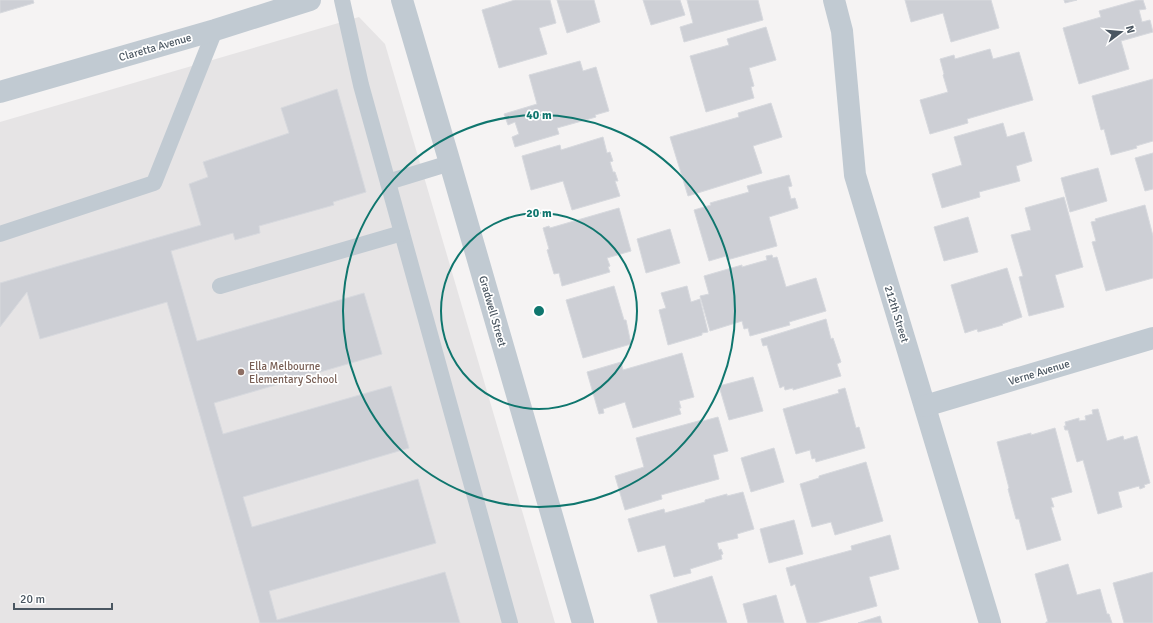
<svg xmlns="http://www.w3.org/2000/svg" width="1153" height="623" viewBox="0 0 1153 623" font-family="Signika,sans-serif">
<rect width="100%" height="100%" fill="#f5f3f3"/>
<polygon fill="#e6e4e5" points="359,17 385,44 555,623 0,623 0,122"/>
<g fill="#cdcfd5" stroke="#d7d9de">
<polygon points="0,0 33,0 34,3 0,13"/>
<polygon points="515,0 550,0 556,23 539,28 547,54 499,68 482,10"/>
<polygon points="557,0 594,0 600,22 567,33"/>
<polygon points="643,0 680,0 685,15 651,25"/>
<polygon points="687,0 758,0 763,20 684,42 680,27 693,23"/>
<polygon points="905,0 991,0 999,28 951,42 943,13 911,22"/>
<polygon points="1064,0 1077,0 1065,3"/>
<polygon points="1138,0 1143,0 1146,9 1139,10 1142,22 1150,20 1153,32 1121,41 1129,69 1079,84 1063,28 1101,17 1099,11"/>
<polygon points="766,27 776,60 749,68 754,86 751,87 754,98 706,112 690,56 729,45 727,39"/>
<polygon points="990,49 993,59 1019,52 1033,100 967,119 968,123 930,134 920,100 948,92 943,75 944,74 940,59 954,55 955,59"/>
<polygon points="580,61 583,71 596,67 609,111 595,115 596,117 557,128 559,134 515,147 512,137 519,134 515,122 508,125 504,114 537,104 529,75"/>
<polygon points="1153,79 1153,141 1136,146 1137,148 1111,155 1104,129 1101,130 1092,96"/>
<polygon points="337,89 366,192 333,202 334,205 259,226 260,233 235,240 233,233 171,251 197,341 364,293 382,354 214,403 223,434 391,386 409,448 243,497 252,527 418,479 436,543 269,591 277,620 445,572 460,623 260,623 167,302 40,339 27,292 0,327 0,283 201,225 189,184 208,177 203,162 289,133 281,108"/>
<polygon points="771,103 782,137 753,146 762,173 688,196 670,137 739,117 738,113"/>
<polygon points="1003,123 1007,137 1024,132 1032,161 1016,166 1020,181 979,192 980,197 942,208 932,174 962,165 954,137"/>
<polygon points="603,137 607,153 610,152 613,161 610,162 613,172 615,172 618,181 615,181 620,196 572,210 563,181 531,190 522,156 560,145 561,150"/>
<polygon points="1153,153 1153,189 1145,191 1135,158"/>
<polygon points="1098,168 1107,201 1070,212 1061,178"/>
<polygon points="789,175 792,186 788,187 791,199 795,198 798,208 769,217 777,246 727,260 726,256 709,261 694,210 711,205 710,203 749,192 747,186"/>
<polygon points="1064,197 1083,267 1055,275 1064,307 1029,316 1019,277 1023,276 1011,235 1031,230 1025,208"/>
<polygon points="1145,205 1153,236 1153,278 1106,291 1092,242 1096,241 1091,222 1096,221 1095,219"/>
<polygon points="619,208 631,251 607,258 610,266 608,267 610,272 562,286 559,273 554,274 547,250 549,249 543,228 549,226 550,228"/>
<polygon points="968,217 978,252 944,261 934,227"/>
<polygon points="670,229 680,263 646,273 637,239"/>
<polygon points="772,255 773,258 777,257 786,287 816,278 826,311 789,322 790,325 750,336 748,328 744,329 742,321 710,331 700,296 709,294 704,276 742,265 742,267 767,260 766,256"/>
<polygon points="1007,268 1022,317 1002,324 1003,325 978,332 977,329 965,333 951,285"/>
<polygon points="614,286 624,320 626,320 631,344 583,358 566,300"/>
<polygon points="687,286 691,302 700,299 708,332 702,333 702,335 668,345 659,310 666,308 661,293"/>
<polygon points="826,319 831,339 833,338 841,362 837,364 841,376 793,390 793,388 785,390 784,386 780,388 767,345 763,346 761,339"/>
<polygon points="682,353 694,397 679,401 681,408 679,408 681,414 633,428 625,402 603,409 604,413 599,414 587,372 621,362 623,370"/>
<polygon points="753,377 763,411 729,420 719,386"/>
<polygon points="845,388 856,428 859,427 865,448 816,462 815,458 812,459 810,450 796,454 783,409 839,393 838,390"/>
<polygon points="1098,409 1107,441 1123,436 1124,440 1137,436 1150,483 1144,485 1145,487 1140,489 1139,486 1118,492 1122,507 1098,514 1083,460 1077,462 1068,430 1065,430 1064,426 1066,426 1065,422 1079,418 1079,421 1086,420 1085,416 1093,414 1092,410"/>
<polygon points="718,417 728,451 713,455 719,479 661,495 662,499 625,510 615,476 644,467 636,438 702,420 703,421"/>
<polygon points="1055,428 1072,492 1051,498 1054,507 1051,507 1061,540 1027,550 1019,519 1016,519 1008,489 1009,488 997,442 1031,433 1031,435"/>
<polygon points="774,448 784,482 751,492 741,458"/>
<polygon points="866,462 883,521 835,535 831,522 812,527 800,484 819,478 819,476"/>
<polygon points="743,492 754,529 737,534 738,538 717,543 719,550 721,549 723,554 721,555 722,559 690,569 691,573 674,577 665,545 638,552 628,519 664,509 665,513 705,502 705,500 727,494 727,496"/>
<polygon points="794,520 803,554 769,563 760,529"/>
<polygon points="890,535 899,569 869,577 877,606 816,623 807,623 795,584 791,586 786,568 852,550 851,546"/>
<polygon points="1068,564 1077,595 1100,589 1107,614 1109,614 1112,623 1046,623 1046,622 1048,622 1035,574"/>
<polygon points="1153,572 1153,623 1124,623 1113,583"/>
<polygon points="712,576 727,623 658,623 650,595"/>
<polygon points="776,595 784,623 748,623 743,604"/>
<polygon points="880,616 882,623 858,623"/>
</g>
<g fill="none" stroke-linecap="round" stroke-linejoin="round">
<g stroke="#c1cad2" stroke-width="16">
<polyline points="342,0 361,85 510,623"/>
<polyline points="388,182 450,163"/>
<polyline points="0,234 154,183 215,30"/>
<polyline points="220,286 402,233"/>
</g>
<g stroke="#c1cad2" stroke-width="22">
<polyline points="402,0 450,163 583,623"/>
<polyline points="834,0 842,31 855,175 990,623"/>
<polyline points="0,92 215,30 310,0"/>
<polyline points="925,406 1153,338"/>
</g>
</g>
<g fill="none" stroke="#0f766e" stroke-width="2">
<circle cx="539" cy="311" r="98"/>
<circle cx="539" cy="311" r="196"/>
</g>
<circle fill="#8d6e63" stroke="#fff" stroke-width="1.5" cx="241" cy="372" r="4"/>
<g text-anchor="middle" stroke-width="3.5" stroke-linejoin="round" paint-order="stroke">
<g font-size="11" fill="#4a5661" stroke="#fff">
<text transform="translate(155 47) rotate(-16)" y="4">Claretta Avenue</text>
<text transform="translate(493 311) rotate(74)" y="4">Gradwell Street</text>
<text transform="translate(897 314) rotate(73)" y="4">212th Street</text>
<text transform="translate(1039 372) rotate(-17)" y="4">Verne Avenue</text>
</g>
<g font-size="11" fill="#785e54" stroke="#fff" text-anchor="start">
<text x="249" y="370">Ella Melbourne<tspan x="249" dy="13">Elementary School</tspan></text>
</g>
</g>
<circle cx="539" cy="311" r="6" fill="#0f766e" stroke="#fff" stroke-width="2"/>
<g font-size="12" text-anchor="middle" font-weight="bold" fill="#0f766e" stroke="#fff" stroke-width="3.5" stroke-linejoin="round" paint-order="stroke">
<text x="539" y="119">40 m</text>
<text x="539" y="217">20 m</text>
</g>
<g transform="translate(1121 32) rotate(74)" stroke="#ffffff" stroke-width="3" paint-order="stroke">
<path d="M0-3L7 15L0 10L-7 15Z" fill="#4a5661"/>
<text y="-6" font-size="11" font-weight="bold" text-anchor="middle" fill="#4a5661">N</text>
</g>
<path d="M14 603v6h98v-6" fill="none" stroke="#4a5661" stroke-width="2"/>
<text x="20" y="603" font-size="12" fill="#4a5661" stroke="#ffffff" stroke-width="3" paint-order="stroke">20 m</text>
</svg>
